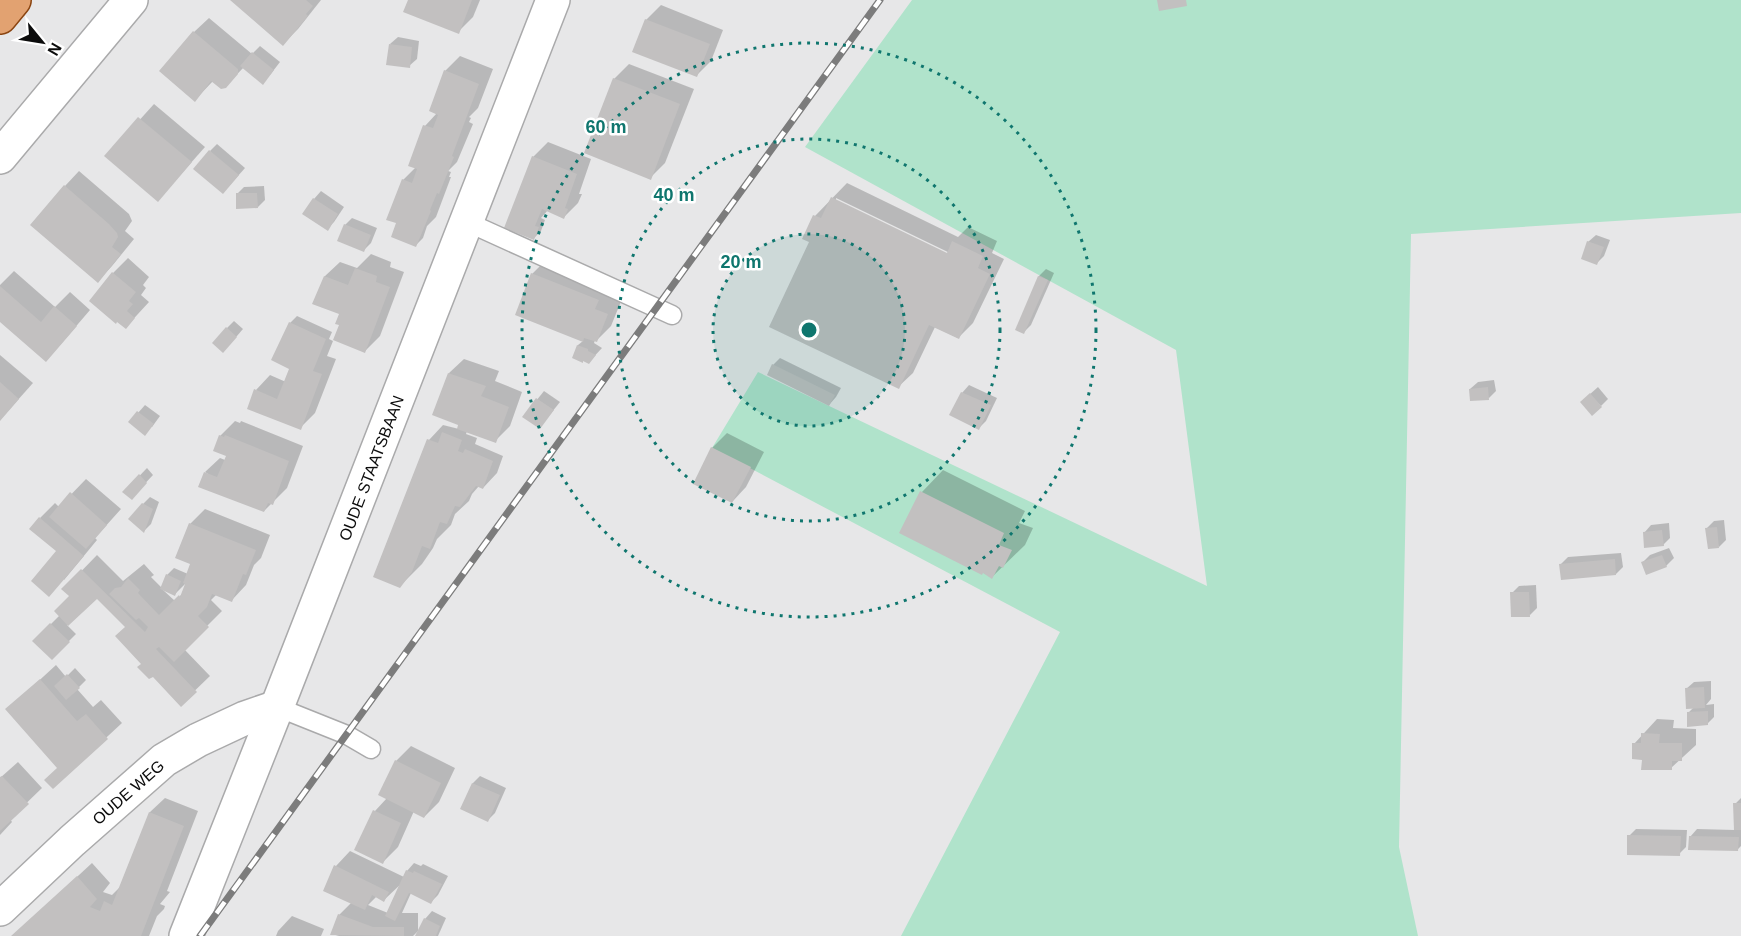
<svg xmlns="http://www.w3.org/2000/svg" width="1741" height="936" viewBox="0 0 1741 936" font-family="Helvetica,sans-serif">
<rect width="100%" height="100%" fill="#e7e7e8"/>
<polygon fill="#b0e3cb" points="912,0 1741,0 1741,213 1411,234 1399,847 1418,936 901,936 1060,632 712,448 758,372 1207,586 1176,350 805,147"/>
<g fill="#0003" fill-rule="evenodd">
<polygon points="232,0 321,0 298,29 283,44"/>
<polygon points="409,0 480,0 473,17 458,32"/>
<polygon points="661,5 723,30 711,61 696,76 646,20"/>
<polygon points="209,18 252,54 260,46 280,62 270,75 244,67 225,87 213,81 195,100 194,32"/>
<polygon points="398,37 419,41 417,59 409,66 390,44"/>
<polygon points="460,56 493,69 478,108 469,117 471,118 469,122 473,124 457,162 448,171 451,172 449,177 451,177 436,217 427,226 423,238 416,245 398,223 403,180 416,167 425,126 437,113 445,71"/>
<polygon points="629,64 694,89 665,163 650,178 614,79"/>
<polygon points="154,104 205,147 158,200 126,135"/>
<polygon points="548,142 591,159 579,194 582,194 578,203 564,217 548,210 541,218 545,220 541,231 534,238 533,157"/>
<polygon points="217,144 245,168 230,185 210,151"/>
<polygon points="79,171 129,214 132,221 125,231 134,239 112,266 98,281 65,186"/>
<path d="M847,183L958,237L968,227L997,241L992,253L1004,259L973,323L958,338L935,327L913,373L898,387L811,242L815,216ZM836,198L954,255L953,258L836,201Z"/>
<polygon points="264,186 265,200 258,207 237,194 244,187"/>
<polygon points="321,191 344,207 334,222 327,229 304,214 314,199"/>
<polygon points="352,218 377,228 371,243 363,251 345,225"/>
<polygon points="1596,235 1610,240 1604,256 1597,263 1588,242"/>
<polygon points="371,254 391,262 390,267 404,272 380,336 365,351 341,325 340,313 314,303 325,276 340,262 357,268"/>
<polygon points="128,258 149,277 143,285 146,288 141,295 149,302 126,327 92,301 113,273"/>
<polygon points="547,259 622,299 611,326 596,341 595,340 594,343 602,348 589,362 574,357 578,345 583,341 532,274"/>
<polygon points="1046,269 1054,273 1031,325 1024,332 1017,329 1039,276"/>
<polygon points="14,271 55,307 70,292 90,310 60,345 0,320 0,285"/>
<polygon points="297,316 332,332 329,339 333,341 327,356 336,359 315,413 300,428 256,390 270,375 286,382 291,369 290,323"/>
<polygon points="234,321 243,329 230,344 227,328"/>
<polygon points="0,355 33,383 0,420"/>
<polygon points="780,358 841,388 836,397 829,405 773,365"/>
<polygon points="464,359 499,371 495,381 522,392 510,426 495,441 467,431 466,434 477,438 475,444 503,456 497,473 483,488 479,486 472,494 469,501 455,514 451,525 437,539 433,548 422,564 400,586 429,440 443,425 459,429 460,425 449,373"/>
<polygon points="1494,380 1496,391 1489,398 1470,389 1478,382"/>
<polygon points="969,385 997,398 986,421 979,428 951,415 962,393"/>
<polygon points="1598,387 1608,399 1601,406 1589,395"/>
<polygon points="544,391 560,402 540,427 524,416"/>
<polygon points="145,405 160,416 152,427 130,422"/>
<polygon points="235,421 240,423 241,421 303,446 287,488 264,511 205,472 220,458 225,460 227,455 220,436"/>
<polygon points="727,433 764,452 746,487 732,502 712,448"/>
<polygon points="147,468 153,475 138,491 124,492"/>
<polygon points="943,470 1025,511 1019,523 1033,528 1025,545 992,577 901,532 922,492"/>
<polygon points="86,479 121,509 95,538 97,540 64,580 58,551 40,518 55,503 59,507"/>
<polygon points="150,497 159,502 151,524 144,531 143,504"/>
<path d="M205,509L270,535L261,558L254,565L246,585L232,600L217,594L211,600L222,611L184,649L210,676L181,704L142,664L126,627L97,597L67,625L76,634L52,658L34,641L60,615L71,596L64,589L97,555L123,581L144,564L154,575L151,577L162,588L167,575L174,568L188,574L192,563L190,524ZM187,582L183,593L175,601L162,589L175,594Z"/>
<polygon points="1724,520 1726,540 1719,547 1707,528 1714,521"/>
<polygon points="1669,523 1670,538 1663,545 1644,533 1651,525"/>
<polygon points="1669,548 1674,558 1666,566 1647,573 1643,562 1650,555"/>
<polygon points="1621,553 1623,567 1616,574 1561,564 1568,557"/>
<polygon points="1536,585 1537,608 1530,615 1512,593 1519,586"/>
<polygon points="56,665 66,677 75,668 86,680 77,689 93,707 101,700 122,723 53,787 59,768 7,710"/>
<polygon points="1711,681 1711,699 1706,705 1714,704 1714,717 1707,724 1688,713 1694,707 1686,689 1694,682"/>
<polygon points="1657,719 1674,720 1673,728 1696,729 1696,745 1671,768 1643,759 1634,744"/>
<polygon points="411,746 455,768 439,802 424,817 414,811 398,847 383,862 375,811 387,798 396,761"/>
<polygon points="18,762 42,788 10,819 12,822 0,835 0,778"/>
<polygon points="480,776 506,788 495,813 488,820 462,808 473,783"/>
<polygon points="165,798 198,811 167,891 170,892 160,904 165,906 164,909 157,916 149,936 13,936 92,863 110,883 103,892 112,895 120,887 150,812"/>
<polygon points="1741,798 1741,846 1738,849 1690,837 1697,829 1735,830 1735,804"/>
<polygon points="1636,829 1687,830 1686,847 1679,854 1629,836"/>
<path d="M350,851L404,877L407,871L414,863L421,866L423,864L448,876L438,895L431,902L411,893L402,913H418V931L413,936H339L332,934L339,915L352,902L325,890L336,866ZM402,883L388,913L368,905L377,896L384,900Z"/>
<polygon points="432,911 446,918 438,936 417,936 425,919"/>
<polygon points="292,916 324,929 321,936 276,936 278,931"/>
</g>
<g fill="#c2c0c0">
<polygon points="230,0 306,0 313,6 306,14 308,16 283,46"/>
<polygon points="408,0 472,0 459,34 403,12"/>
<polygon points="1157,0 1186,0 1187,6 1159,11"/>
<polygon points="645,19 710,44 697,77 632,52"/>
<polygon points="193,31 238,69 238,74 226,88 221,89 211,81 195,102 159,71"/>
<polygon points="389,44 412,47 410,68 386,65"/>
<polygon points="252,52 274,70 263,85 240,66"/>
<polygon points="444,70 479,84 452,156 454,157 439,194 437,193 430,210 431,211 416,247 391,237 396,223 386,220 402,179 412,183 417,169 408,166 423,125 433,128 438,115 429,111"/>
<polygon points="613,78 680,104 651,180 584,153"/>
<polygon points="138,117 192,162 158,202 104,156"/>
<polygon points="209,150 239,175 223,194 193,169"/>
<polygon points="532,156 577,174 565,208 568,209 564,219 542,209 535,226 539,227 534,240 504,228"/>
<polygon points="64,185 109,224 117,233 118,237 112,247 121,254 98,283 30,225"/>
<polygon points="236,193 257,193 258,208 236,209"/>
<polygon points="831,197 947,253 952,241 983,256 978,268 990,274 959,339 929,325 899,389 769,327 809,242 802,239 813,215 821,218"/>
<polygon points="313,198 338,214 328,231 302,214"/>
<polygon points="344,224 371,235 364,252 337,241"/>
<polygon points="1587,241 1604,247 1597,265 1581,259"/>
<polygon points="355,268 377,276 376,282 390,287 365,353 333,340 339,325 335,324 339,314 312,304 324,276 348,285"/>
<polygon points="112,272 136,292 129,301 133,304 127,311 135,318 126,329 117,322 116,324 89,301"/>
<polygon points="531,273 599,300 595,309 608,314 597,342 584,338 583,342 515,315"/>
<polygon points="1038,276 1048,280 1024,334 1015,330"/>
<polygon points="0,286 41,322 54,306 77,326 46,362 0,322"/>
<polygon points="289,322 326,339 313,371 322,374 301,430 247,409 254,389 277,399 289,369 271,360"/>
<polygon points="226,327 237,337 223,353 212,343"/>
<polygon points="577,345 588,349 588,351 596,355 589,364 583,361 583,363 572,358"/>
<polygon points="772,364 835,395 829,406 767,375"/>
<polygon points="448,373 486,386 481,396 509,407 496,443 457,429 458,425 432,415"/>
<polygon points="0,382 19,399 0,421"/>
<polygon points="1488,387 1489,400 1470,401 1469,389"/>
<polygon points="961,392 991,405 979,430 949,415"/>
<polygon points="1590,393 1602,407 1592,416 1580,402"/>
<polygon points="536,398 554,410 540,429 522,417"/>
<polygon points="137,411 154,424 145,436 128,422"/>
<polygon points="442,432 462,440 458,451 463,453 465,449 493,461 483,489 476,486 460,507 455,506 447,524 440,522 430,549 422,546 412,572 400,588 373,577 427,439 438,443"/>
<polygon points="219,435 224,437 225,435 289,461 273,505 268,503 264,512 198,487 204,472 217,477 226,456 213,451"/>
<polygon points="711,447 751,467 732,503 693,484"/>
<polygon points="139,474 147,483 132,500 122,492"/>
<polygon points="920,491 1004,533 999,545 1012,550 1003,568 999,566 992,579 983,573 982,575 899,533"/>
<polygon points="70,492 107,525 86,549 49,517"/>
<polygon points="142,503 153,509 144,533 128,519"/>
<polygon points="39,517 84,556 49,597 31,581 56,551 29,529"/>
<polygon points="189,523 256,550 246,575 243,574 232,602 212,594 207,607 198,616 209,627 174,662 159,647 156,649 197,692 181,707 153,677 149,679 137,667 141,664 115,636 125,627 97,599 68,626 54,611 69,596 61,589 81,569 145,632 148,627 139,618 136,620 109,594 115,588 121,587 128,578 140,590 138,593 159,615 179,595 180,597 185,584 183,583 190,564 175,558"/>
<polygon points="1717,527 1719,548 1708,549 1705,528"/>
<polygon points="1662,530 1664,546 1644,548 1643,532"/>
<polygon points="1662,555 1667,567 1646,575 1641,562"/>
<polygon points="1615,559 1616,575 1561,580 1559,564"/>
<polygon points="166,574 181,581 175,596 160,589"/>
<polygon points="1510,592 1529,592 1530,617 1511,617"/>
<polygon points="50,623 70,642 52,660 32,641"/>
<polygon points="67,674 80,688 66,700 54,686"/>
<polygon points="40,679 77,721 86,714 108,739 53,789 44,780 57,768 5,709"/>
<polygon points="1704,687 1705,708 1686,709 1685,688"/>
<polygon points="1708,711 1708,725 1687,727 1687,712"/>
<polygon points="1641,733 1660,734 1659,743 1682,743 1682,761 1672,761 1672,770 1641,770 1642,760 1632,759 1632,743 1641,743"/>
<polygon points="395,760 441,783 424,818 378,795"/>
<polygon points="2,776 29,804 0,831 0,777"/>
<polygon points="472,783 500,795 488,822 460,809"/>
<polygon points="1733,803 1741,803 1741,830 1734,830"/>
<polygon points="373,810 401,823 383,864 354,850"/>
<polygon points="149,812 184,826 141,936 11,936 77,876 97,899 90,907 100,911 104,901 112,905"/>
<polygon points="1627,835 1681,836 1680,856 1627,855"/>
<polygon points="1689,836 1739,837 1738,851 1688,850"/>
<polygon points="334,865 389,892 384,902 372,895 365,910 323,891"/>
<polygon points="406,870 413,873 414,871 442,884 431,904 409,893 395,921 385,916"/>
<polygon points="338,914 373,927 404,927 404,936 330,935"/>
<polygon points="424,918 440,926 436,936 415,936"/>
</g>
<g fill="none" stroke-linecap="round" stroke-linejoin="round">
<defs>
<g id="lane">
<polyline points="467,222 672,315"/>
<polyline points="277,707 347,735 371,749"/>
</g>
<g id="street">
<polyline points="0,157 131,0"/>
<polyline points="0,909 72,841 164,760 198,740 245,718 277,707"/>
</g>
<polyline id="secondary" points="186,936 277,707 553,0"/>
<polyline id="primary" points="0,17 14,0"/>
</defs>
<use href="#lane" stroke="#aaaaab" stroke-width="21"/>
<use href="#street" stroke="#aaaaab" stroke-width="36"/>
<use href="#secondary" stroke="#aaaaab" stroke-width="36"/>
<use href="#primary" stroke="#8b4511" stroke-width="36"/>
<use href="#lane" stroke="#fff" stroke-width="18"/>
<use href="#street" stroke="#fff" stroke-width="33"/>
<use href="#secondary" stroke="#fff" stroke-width="33"/>
<use href="#primary" stroke="#e2a271" stroke-width="33"/>
<defs>
<polyline id="rail" points="200,936 880,0"/>
</defs>
<use href="#rail" stroke="#7c7c7c" stroke-width="7"/>
<use href="#rail" stroke="#fff" stroke-width="4.5" stroke-dasharray="14" stroke-linecap="butt"/>
</g>
<circle cx="809" cy="330" r="96" fill="#0f766e" fill-opacity=".12"/>
<g fill="none" stroke="#0f766e" stroke-width="3" stroke-dasharray="3 6">
<circle cx="809" cy="330" r="96"/>
<circle cx="809" cy="330" r="191"/>
<circle cx="809" cy="330" r="287"/>
</g>
<g text-anchor="middle" stroke-width="5" stroke-linejoin="round" paint-order="stroke">
<g font-size="16" fill="#0c0c0c" stroke="#fff">
<text transform="translate(371 468) rotate(-69)" y="6">OUDE STAATSBAAN</text>
<text transform="translate(128 792) rotate(-41)" y="6">OUDE WEG</text>
</g>
</g>
<circle cx="809" cy="330" r="9" fill="#0f766e" stroke="#fff" stroke-width="3"/>
<g font-size="18" text-anchor="middle" font-weight="bold" fill="#0f766e" stroke="#fff" stroke-width="5" stroke-linejoin="round" paint-order="stroke">
<text x="606" y="133">60 m</text>
<text x="674" y="201">40 m</text>
<text x="741" y="268">20 m</text>
</g>
<g transform="translate(42 42) rotate(120)" stroke="#ffffff" stroke-width="4.5" paint-order="stroke">
<path d="M0-4.5L10 22L0 15L-10 22Z" fill="#0c0c0c"/>
<text y="-9" font-size="16" font-weight="bold" text-anchor="middle" fill="#0c0c0c">N</text>
</g>
</svg>
